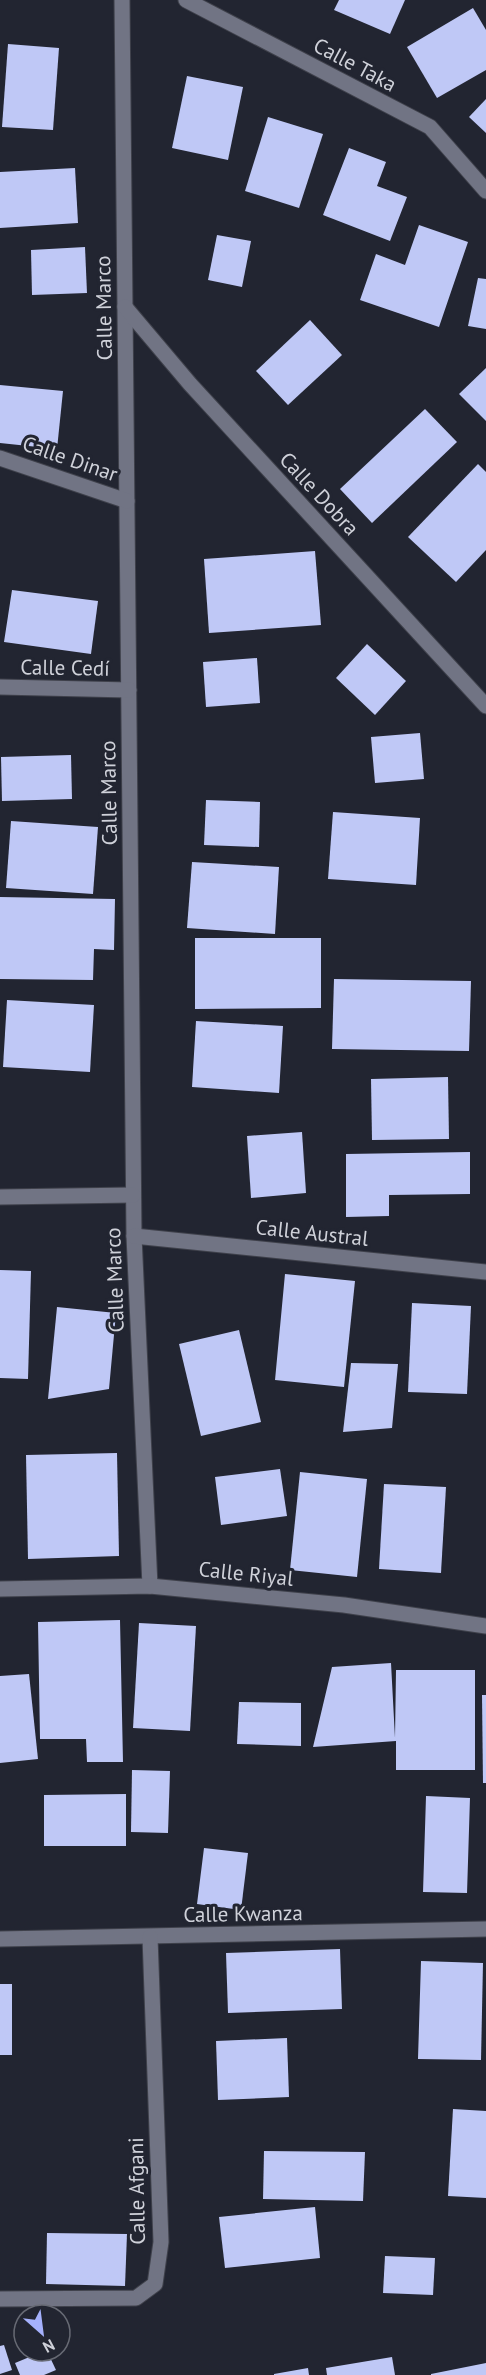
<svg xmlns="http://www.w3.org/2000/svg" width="486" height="2375" viewBox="0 0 486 2375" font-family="'PT Sans',sans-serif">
<rect width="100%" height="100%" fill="#222531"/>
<g fill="#bfc8f6">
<polygon points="339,0 405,0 390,34 334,10"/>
<polygon points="473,8 486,30 486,70 437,98 407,47"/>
<polygon points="8,44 59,48 53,130 2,127"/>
<polygon points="187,76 243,87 228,160 172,148"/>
<polygon points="486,99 486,133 469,117"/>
<polygon points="268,117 323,134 299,208 245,191"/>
<polygon points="349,148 386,162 377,186 407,197 390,241 323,215"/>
<polygon points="75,168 78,223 0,228 0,172"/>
<polygon points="419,225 468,242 439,327 360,300 376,254 405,265"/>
<polygon points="217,235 251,241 242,287 208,280"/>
<polygon points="85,247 87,293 32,295 31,250"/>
<polygon points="478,278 486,279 486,329 468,326"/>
<polygon points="310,320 342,355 288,405 256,371"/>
<polygon points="486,368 486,421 459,394"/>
<polygon points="0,385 63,391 57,449 0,443"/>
<polygon points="425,409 457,442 372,523 340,489"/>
<polygon points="478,464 486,472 486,550 456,582 408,537"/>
<polygon points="315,551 321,625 209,633 204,559"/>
<polygon points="12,590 98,601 91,654 4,642"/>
<polygon points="367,644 406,681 375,715 336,678"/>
<polygon points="257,658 260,703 206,707 203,662"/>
<polygon points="420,733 424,779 375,783 371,737"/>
<polygon points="71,755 72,799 2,801 1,757"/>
<polygon points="206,800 260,802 259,847 204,845"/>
<polygon points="333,812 420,818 416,885 328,879"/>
<polygon points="11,821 98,827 93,894 6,888"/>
<polygon points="192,862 279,867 275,934 187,928"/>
<polygon points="0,897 115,899 114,950 94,949 93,980 0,979"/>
<polygon points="195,938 321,938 321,1008 195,1009"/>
<polygon points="334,979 471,981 469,1051 332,1049"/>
<polygon points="7,1000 94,1005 90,1072 3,1067"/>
<polygon points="196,1021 283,1026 279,1093 192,1087"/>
<polygon points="448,1077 449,1139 372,1140 371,1079"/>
<polygon points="302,1132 306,1193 251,1198 247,1136"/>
<polygon points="470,1152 470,1194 389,1195 389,1216 346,1217 346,1154"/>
<polygon points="0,1270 31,1271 28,1379 0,1378"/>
<polygon points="285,1274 355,1281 344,1387 275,1380"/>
<polygon points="412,1303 471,1306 467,1394 408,1392"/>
<polygon points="57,1307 116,1313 109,1389 48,1399"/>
<polygon points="239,1330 261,1422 201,1436 179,1344"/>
<polygon points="351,1363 398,1364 392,1428 343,1432"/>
<polygon points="117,1453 119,1556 28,1559 26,1455"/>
<polygon points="280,1469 287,1516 221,1525 215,1477"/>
<polygon points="300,1472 367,1479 357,1577 290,1570"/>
<polygon points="384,1484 446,1487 441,1573 379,1569"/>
<polygon points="120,1620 123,1762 87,1762 86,1739 40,1739 38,1622"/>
<polygon points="139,1623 196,1626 190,1731 133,1728"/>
<polygon points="391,1663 395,1738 396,1670 475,1670 475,1770 396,1770 396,1741 313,1747 332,1667"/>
<polygon points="29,1674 38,1759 0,1763 0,1676"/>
<polygon points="482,1695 486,1695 486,1783 483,1783"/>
<polygon points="239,1702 301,1703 301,1746 237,1744"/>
<polygon points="132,1770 170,1771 168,1833 131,1832"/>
<polygon points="126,1794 126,1846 44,1846 44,1795"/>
<polygon points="426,1796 470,1798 467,1893 423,1892"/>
<polygon points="204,1848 248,1853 241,1910 197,1904"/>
<polygon points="340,1949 342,2009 228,2013 226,1953"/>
<polygon points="421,1961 483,1963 481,2060 418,2059"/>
<rect x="0" y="1984" width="12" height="71"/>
<polygon points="287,2038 289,2097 218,2100 216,2041"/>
<polygon points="453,2109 486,2111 486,2198 448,2196"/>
<polygon points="264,2151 365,2152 363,2201 263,2199"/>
<polygon points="315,2207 320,2258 225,2268 219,2217"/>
<polygon points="47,2233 127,2234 125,2286 46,2284"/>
<polygon points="385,2256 435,2258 433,2295 383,2293"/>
<polygon points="4,2345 12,2370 0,2374 0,2346"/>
<polygon points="44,2351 47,2351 56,2370 44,2375 20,2375 15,2363"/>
<polygon points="392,2357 395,2375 327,2375 326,2368"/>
<polygon points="486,2363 486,2375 431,2375 431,2374"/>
<polygon points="308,2368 309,2375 274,2375 274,2374"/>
</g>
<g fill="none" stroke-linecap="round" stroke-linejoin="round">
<defs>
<g id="street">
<polyline points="122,0 134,1236 150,1586"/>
<polyline points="186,0 430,127 486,191"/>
<polyline points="125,307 190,384 486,706"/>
<polyline points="0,458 127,501"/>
<polyline points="0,687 129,690"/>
<polyline points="0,1197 133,1195"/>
<polyline points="134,1236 486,1272"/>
<polyline points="0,1589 150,1586 344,1605 486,1626"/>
<polyline points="0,1939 486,1929"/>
<polyline points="0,2299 136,2298 155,2284 161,2242 150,1937"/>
</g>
</defs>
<use href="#street" stroke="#3f414b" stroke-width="17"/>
<use href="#street" stroke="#717484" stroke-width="15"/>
</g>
<g text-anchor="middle" stroke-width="6" stroke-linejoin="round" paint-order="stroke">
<g font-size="21" fill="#cfd1d9" stroke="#222531">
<text transform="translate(355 65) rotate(28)" y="7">Calle Taka</text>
<text transform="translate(104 308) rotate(-91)" y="7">Calle Marco</text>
<text transform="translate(70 459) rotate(19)" y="7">Calle Dinar</text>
<text transform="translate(319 494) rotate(47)" y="7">Calle Dobra</text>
<text transform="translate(65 668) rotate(1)" y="7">Calle Cedí</text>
<text transform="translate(109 793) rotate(-91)" y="7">Calle Marco</text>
<text transform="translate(312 1233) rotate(6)" y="7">Calle Austral</text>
<text transform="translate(115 1280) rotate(-92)" y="7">Calle Marco</text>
<text transform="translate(246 1574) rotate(6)" y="7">Calle Riyal</text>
<text transform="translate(243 1914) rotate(-1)" y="7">Calle Kwanza</text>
<text transform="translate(137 2191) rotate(-91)" y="7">Calle Afgani</text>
</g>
</g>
<g transform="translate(42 2333) rotate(152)"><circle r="28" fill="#222531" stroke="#676a74" stroke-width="1.5"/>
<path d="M0-4.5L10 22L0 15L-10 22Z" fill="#a5b1fc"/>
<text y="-9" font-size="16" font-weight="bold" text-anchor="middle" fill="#cfd1d9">N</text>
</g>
</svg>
